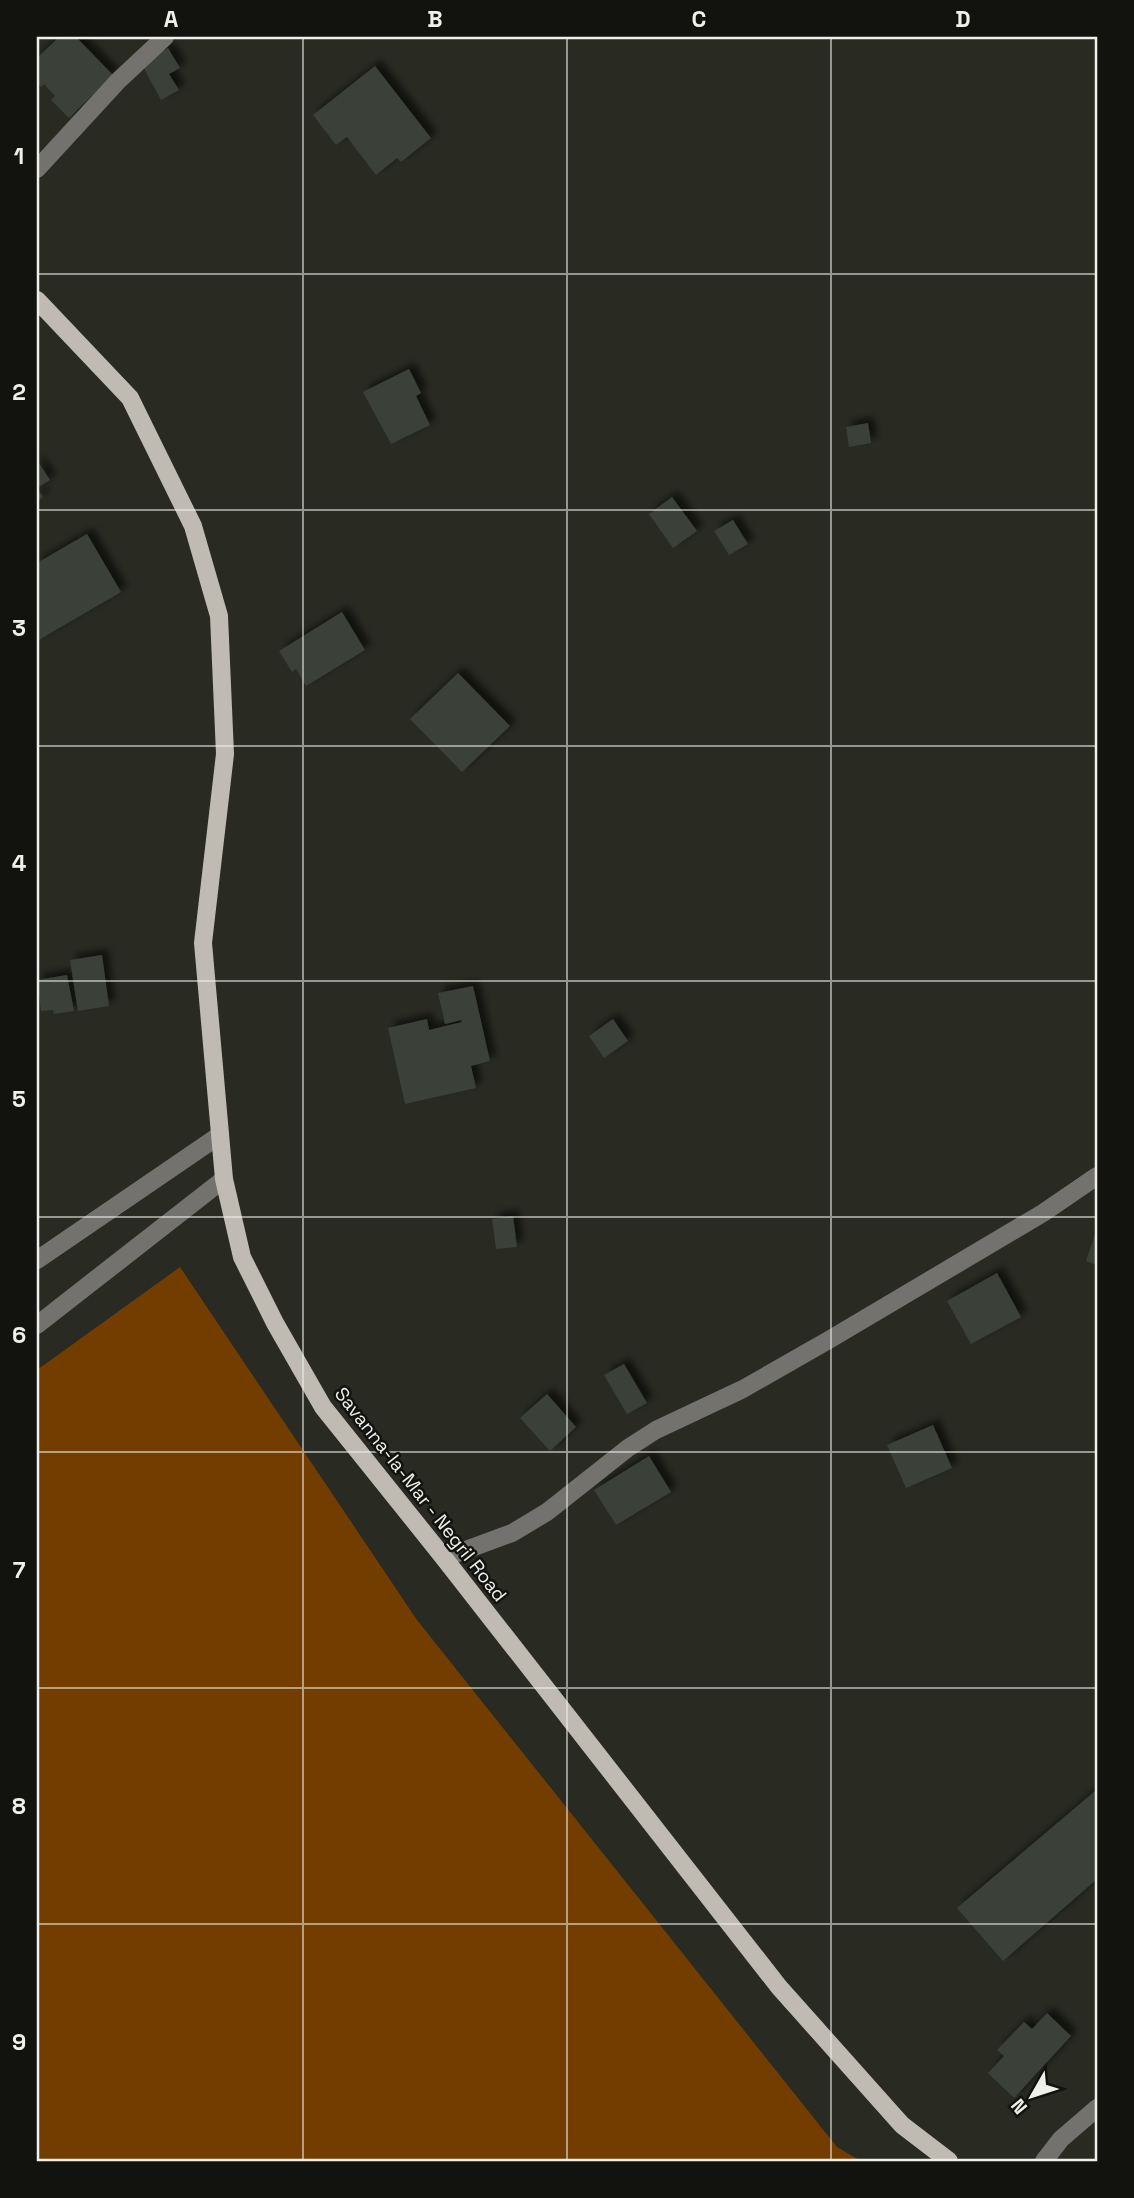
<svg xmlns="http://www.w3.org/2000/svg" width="1134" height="2198" viewBox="0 0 1134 2198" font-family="'Space Grotesk',sans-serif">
<defs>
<filter id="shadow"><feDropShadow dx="6" dy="-6" stdDeviation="3.5" flood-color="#0009"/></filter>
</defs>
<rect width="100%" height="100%" fill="#292a22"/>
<polygon fill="#733d00" points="180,1267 417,1620 837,2147 861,2161 37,2161 37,1370"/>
<g fill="#3a4038" filter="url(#shadow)">
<polygon points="59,37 76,37 113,75 69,118 51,100 55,96 44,84 41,87 37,83 37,58"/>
<polygon points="168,48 180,68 169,74 179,90 161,100 141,63"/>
<polygon points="375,66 431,138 401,162 397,158 376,175 347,137 336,145 313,115"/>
<polygon points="409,369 421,393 416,396 430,425 391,444 363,392"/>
<polygon points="868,423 871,443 849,447 846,427"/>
<polygon points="37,460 50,480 37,488 43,497 37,502"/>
<polygon points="672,497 697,531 673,548 649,514"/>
<polygon points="733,520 748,544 729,555 714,531"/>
<polygon points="87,534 121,592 37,641 37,563"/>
<polygon points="342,612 365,650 306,686 296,669 292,672 279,651"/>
<polygon points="458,673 510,726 462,772 410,719"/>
<polygon points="102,955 109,1006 78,1011 70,960"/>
<polygon points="67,975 74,1011 54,1014 53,1010 41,1011 37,980"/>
<polygon points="473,986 490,1061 471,1066 476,1088 405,1104 388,1028 427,1019 429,1030 462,1022 461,1020 445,1024 438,993"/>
<polygon points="613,1019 628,1041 604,1058 589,1036"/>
<polygon points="513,1216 517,1247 496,1249 492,1219"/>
<polygon points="1097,1228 1097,1265 1086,1261"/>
<polygon points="997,1273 1021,1317 971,1344 947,1301"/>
<polygon points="624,1364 647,1403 627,1414 604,1375"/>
<polygon points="547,1394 576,1427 550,1451 520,1418"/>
<polygon points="933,1425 952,1468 906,1488 887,1445"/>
<polygon points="649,1456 671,1492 616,1525 594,1490"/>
<polygon points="1095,1791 1097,1794 1097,1879 1003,1961 957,1908"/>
<polygon points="1047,2013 1071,2036 1014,2098 988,2073 1004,2056 997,2050 1024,2022 1032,2029"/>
</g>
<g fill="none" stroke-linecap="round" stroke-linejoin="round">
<g stroke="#74726e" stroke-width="18">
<polyline points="37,169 118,81 165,37"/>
<polyline points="37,1260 220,1135"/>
<polyline points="37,1325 224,1179"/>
<polyline points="444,1558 512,1533 547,1512 628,1448 656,1430 743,1389 827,1341 1043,1213 1097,1176"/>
<polyline points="1044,2161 1061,2139 1097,2108"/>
</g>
<polyline stroke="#bfbbb3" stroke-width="18" points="37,300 130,398 193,526 219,616 225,754 203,943 224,1179 242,1257 275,1323 323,1407 444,1558 779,1987 902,2125 949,2161"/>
</g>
<path fill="none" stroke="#f0f0eb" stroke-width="2" stroke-opacity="0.55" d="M303,37V2161M567,37V2161M831,37V2161M37,274H1097M37,510H1097M37,746H1097M37,981H1097M37,1217H1097M37,1452H1097M37,1688H1097M37,1924H1097"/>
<g text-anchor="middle" stroke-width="5" stroke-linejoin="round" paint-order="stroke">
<g font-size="19" fill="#f0f0eb" stroke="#12120e">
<text transform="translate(421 1494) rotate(52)" y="7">Savanna-la-Mar - Negril Road</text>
</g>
</g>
<rect width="1134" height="2198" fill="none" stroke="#12120e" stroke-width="77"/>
<g transform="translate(1032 2096) rotate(231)" stroke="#12120e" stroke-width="5" paint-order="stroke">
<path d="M0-5L12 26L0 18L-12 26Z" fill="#f0f0eb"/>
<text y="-10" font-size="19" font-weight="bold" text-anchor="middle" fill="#f0f0eb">N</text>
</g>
<rect x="38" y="38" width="1058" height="2122" fill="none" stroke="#f0f0eb" stroke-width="2.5"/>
<g font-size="23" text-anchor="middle" font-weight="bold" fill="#f0f0eb">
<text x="171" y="27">A</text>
<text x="435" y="27">B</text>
<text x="699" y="27">C</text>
<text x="963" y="27">D</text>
<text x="19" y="164">1</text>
<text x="19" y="400">2</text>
<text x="19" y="636">3</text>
<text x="19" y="871">4</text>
<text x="19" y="1107">5</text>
<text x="19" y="1343">6</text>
<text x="19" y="1578">7</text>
<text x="19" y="1814">8</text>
<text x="19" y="2050">9</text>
</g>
</svg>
